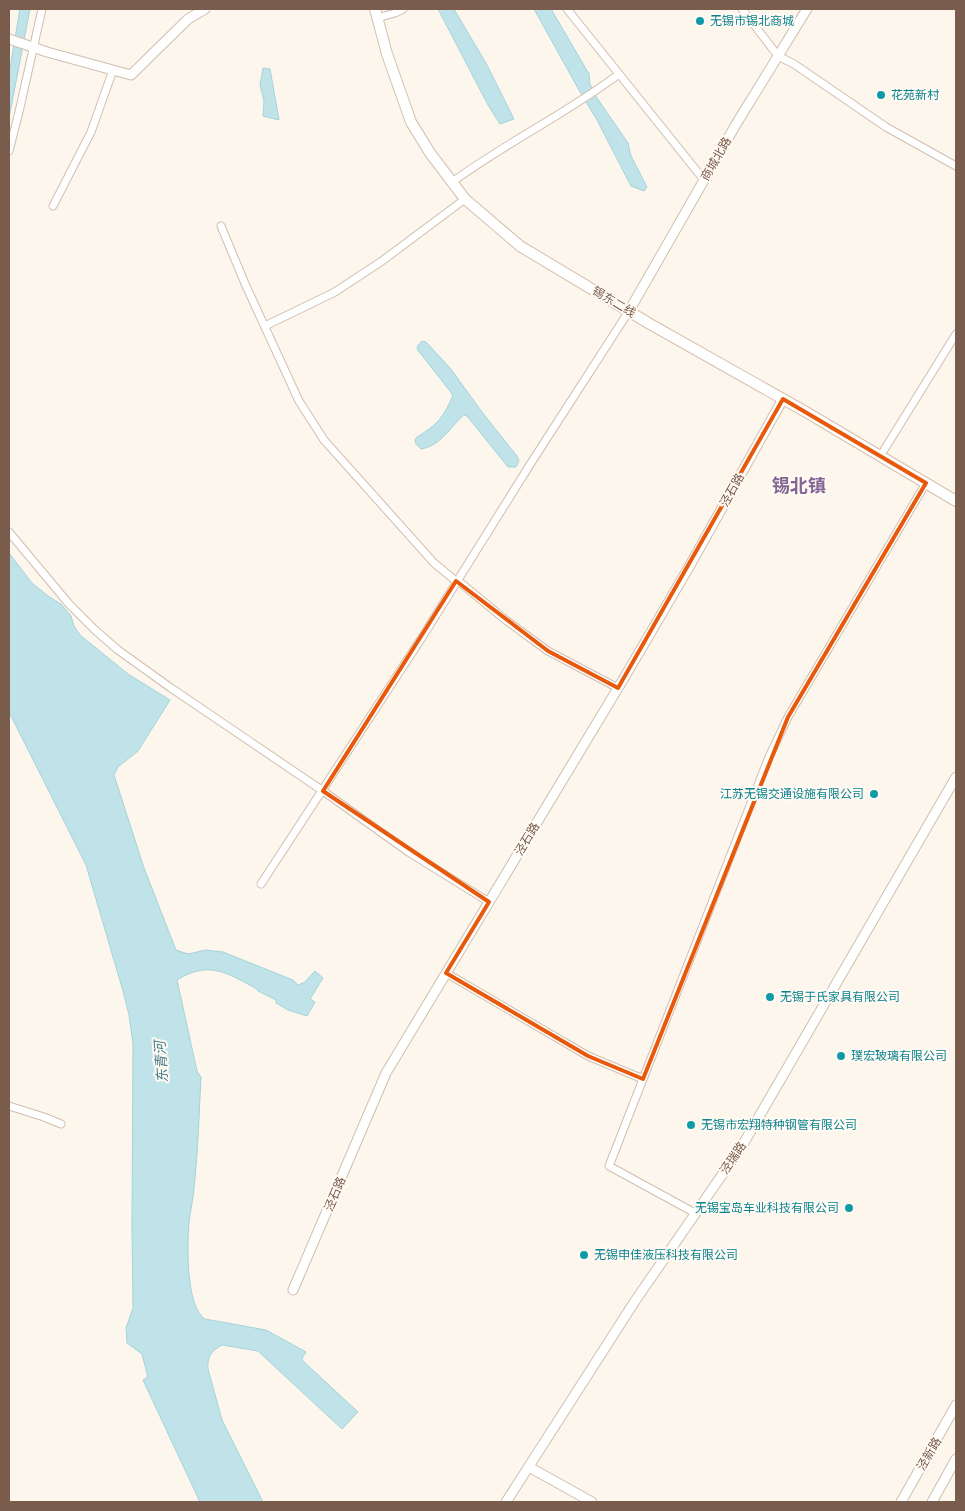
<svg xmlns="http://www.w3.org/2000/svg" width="965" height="1511" viewBox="0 0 965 1511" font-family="'Fira Sans','Noto Sans SC',sans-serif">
<rect width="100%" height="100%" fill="#fdf6ec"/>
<g fill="#bfe3e8" stroke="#a5d3da">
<polygon points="20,9 30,9 9,118 9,74"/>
<polygon points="438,9 454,9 487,65 514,119 500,124 488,105"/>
<polygon points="534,9 551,9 589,74 590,84 597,98 628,143 631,156 647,187 644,191 631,186 597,120 579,90"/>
<polygon points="263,68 270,69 279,120 263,116 264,101 260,85"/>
<path d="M422,341L426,342L450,368L485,416L517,456L519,461L516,467H508L467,416L464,415C450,427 441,446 421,449L416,444L415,440L417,437C437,425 444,417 453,395L417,349L418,345Z"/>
<path d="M9,553L32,583L48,596L61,604L71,616L74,626L80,635L128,674L170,700L138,751L118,767L114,775L144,868L176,950L188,954L206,950L223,952L293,980L298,985L305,982L315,971L323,978L310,999L315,1002L307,1016L288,1010L276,1003V1000L258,991L257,989C227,973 209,960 177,980L197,1071L201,1077C199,1114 198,1152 194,1189C193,1200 190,1212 189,1223C187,1245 186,1307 205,1319L266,1330L306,1352L302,1358L303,1361L358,1412L342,1429L258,1351L222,1345C211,1351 207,1357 208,1369L222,1420L263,1502H200L143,1380L148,1377L142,1354L127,1343L126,1328L133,1308L132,1227L133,1043L129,1015L123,991L86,865L9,712Z"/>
</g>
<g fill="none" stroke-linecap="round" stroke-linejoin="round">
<defs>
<g id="minor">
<polyline points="567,9 704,180"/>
<polyline points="742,9 778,56 794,64 886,127 956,166"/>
<polyline points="377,18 395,13 403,9"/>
<polyline points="9,151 19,112 42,9"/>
<path d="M451,183C505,143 566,114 619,74"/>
<polyline points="53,206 91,132 113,70"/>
<polyline points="221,226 246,286 299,401 324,440 434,563 456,581 462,584 507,621 548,651 618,688"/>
<polyline points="265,326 335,292 382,261 465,199"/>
<polyline points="884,450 956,334"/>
<polyline points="9,532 69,604 95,630 118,650 171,688 323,791 410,853 489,902"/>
<polyline points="261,884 421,639 531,463 629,311"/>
<polyline points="446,973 588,1056 643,1079"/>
<polyline points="9,1106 44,1117 61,1124"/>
<polyline points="695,1213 609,1166 769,757 788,717 926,483"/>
</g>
<g id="tertiary">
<polyline points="9,39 47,52 131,75 188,19 205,9"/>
<polyline points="629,311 735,126 807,9"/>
<polyline points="293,1290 386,1073 627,673 689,567 783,399"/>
<polyline points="529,1467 592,1502"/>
<polyline points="506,1502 635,1301 742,1146 956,777"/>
<polyline points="901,1502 956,1405"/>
<polyline points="932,1502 956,1459"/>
</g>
<polyline id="secondary" points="375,9 387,54 411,122 430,153 465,199 520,246 650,324 806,412 956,501"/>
</defs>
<use href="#minor" stroke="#d1beb0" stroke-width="9"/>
<use href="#tertiary" stroke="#d1beb0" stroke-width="11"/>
<use href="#secondary" stroke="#d6c0b0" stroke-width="12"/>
<use href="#minor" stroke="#fff" stroke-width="7"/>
<use href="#tertiary" stroke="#fff" stroke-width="9"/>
<use href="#secondary" stroke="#fff" stroke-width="10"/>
</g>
<path fill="none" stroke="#e8590c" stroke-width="4" stroke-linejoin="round" d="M783,399L926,483L788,717L643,1079L588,1056L446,973L489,902L323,791L456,581L548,651L618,688Z"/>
<g fill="#0f9aa8" stroke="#fffaf3" stroke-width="2">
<circle cx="700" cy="21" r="5"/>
<circle cx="881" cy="95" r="5"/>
<circle cx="874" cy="794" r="5"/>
<circle cx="770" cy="997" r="5"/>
<circle cx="841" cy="1056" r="5"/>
<circle cx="691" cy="1125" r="5"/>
<circle cx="849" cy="1208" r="5"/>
<circle cx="584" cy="1255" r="5"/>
</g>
<g text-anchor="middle" stroke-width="4" stroke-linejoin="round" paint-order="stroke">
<g font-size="12" fill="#0d838f" stroke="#fffaf3" text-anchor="start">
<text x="710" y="25">无锡市锡北商城</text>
<text x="891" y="99">花苑新村</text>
<text x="864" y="798" text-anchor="end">江苏无锡交通设施有限公司</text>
<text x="780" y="1001">无锡于氏家具有限公司</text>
<text x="851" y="1060">璞宏玻璃有限公司</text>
<text x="701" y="1129">无锡市宏翔特种钢管有限公司</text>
<text x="839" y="1212" text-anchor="end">无锡宝岛车业科技有限公司</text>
<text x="594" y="1259">无锡申佳液压科技有限公司</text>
</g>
<g font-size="12" fill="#7a5c4d" stroke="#fffaf3">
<text transform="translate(716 159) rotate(-60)" y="4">商城北路</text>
<text transform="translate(614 302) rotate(31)" y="4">锡东二线</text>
<text transform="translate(732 490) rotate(-61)" y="4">泾石路</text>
<text transform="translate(527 839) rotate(-59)" y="4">泾石路</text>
<text transform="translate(733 1158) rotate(-56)" y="4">泾瑞路</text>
<text transform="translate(335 1194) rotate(-67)" y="4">泾石路</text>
<text transform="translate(929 1454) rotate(-60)" y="4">泾新路</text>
</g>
<g font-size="14" font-style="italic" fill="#437c86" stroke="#fffaf3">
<text transform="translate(161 1062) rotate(-94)" y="5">东青河</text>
</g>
<g font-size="18" font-weight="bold" fill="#846695" stroke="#fffaf3">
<text x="799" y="492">锡北镇</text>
</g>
</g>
<rect width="965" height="1511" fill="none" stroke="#7a5c4d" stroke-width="20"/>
</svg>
